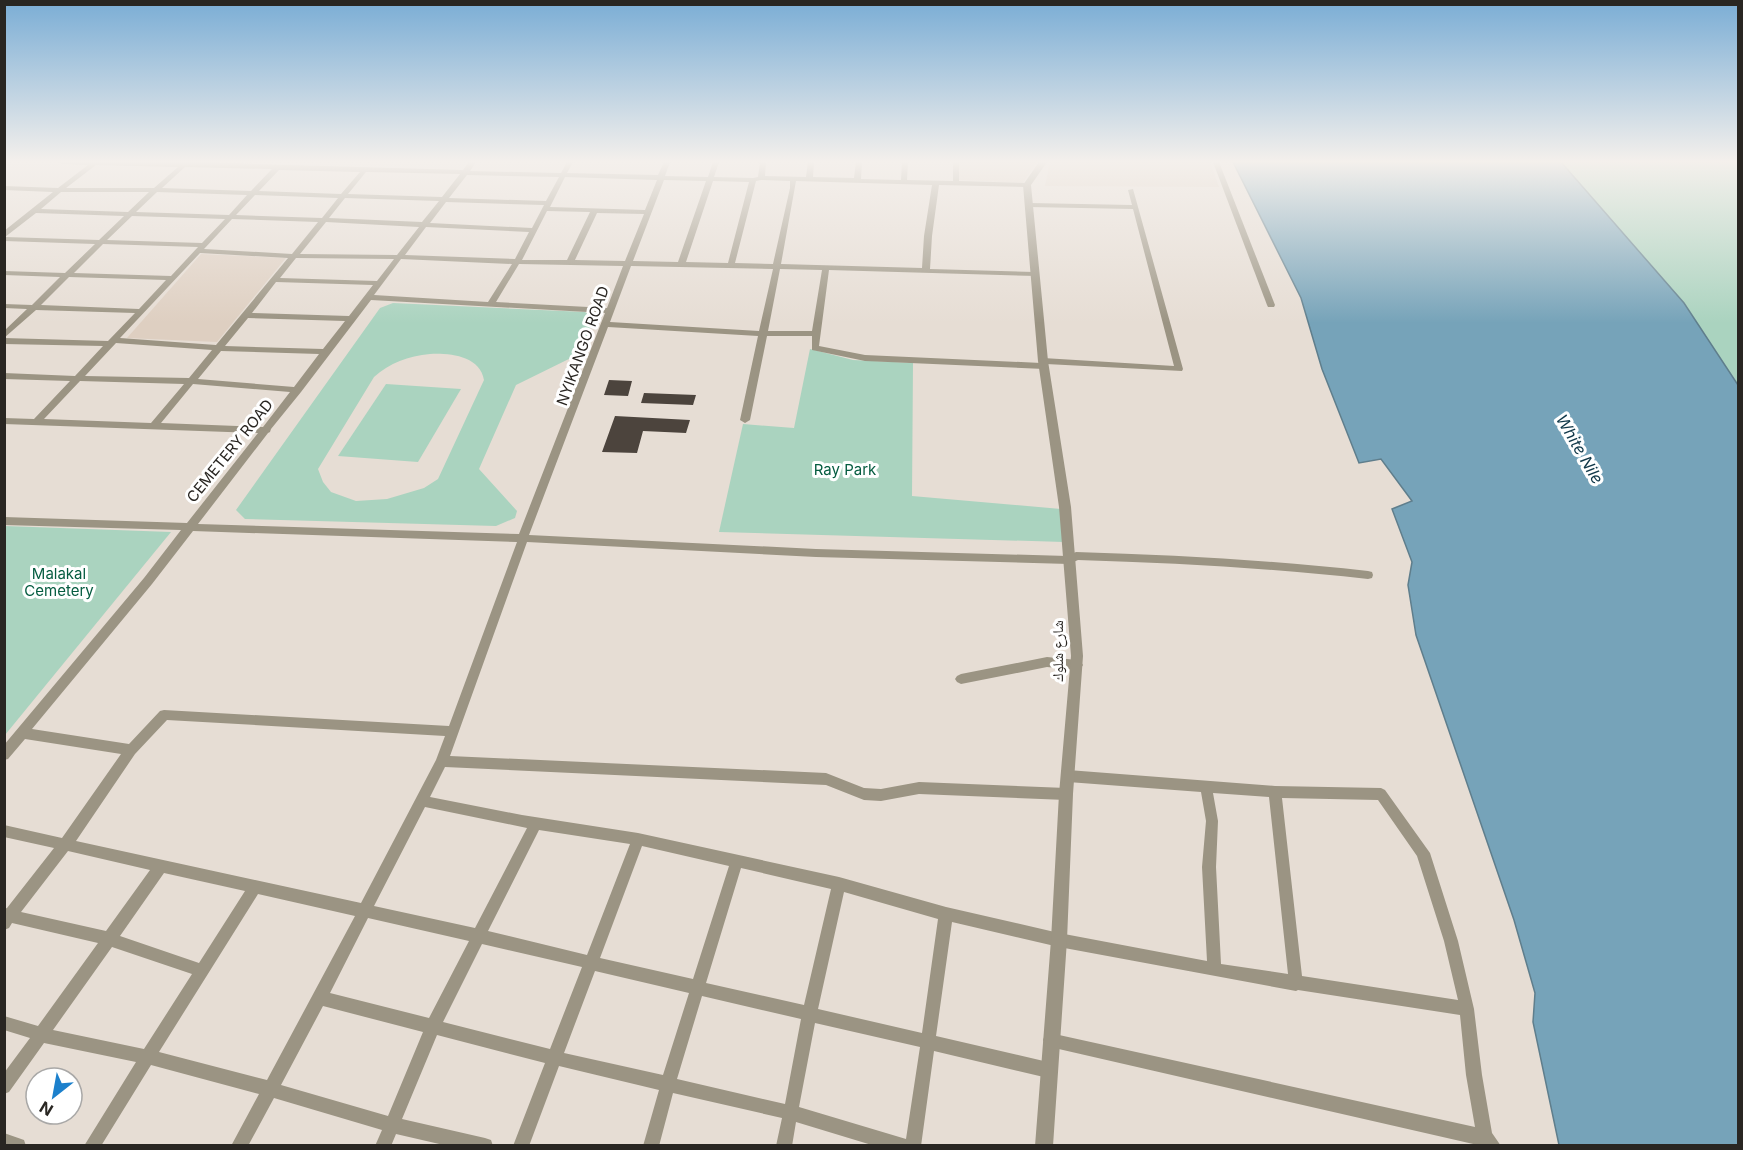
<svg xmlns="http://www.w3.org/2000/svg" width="1743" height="1150" viewBox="0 0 1743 1150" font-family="Inter,'Noto Naskh Arabic',sans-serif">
<rect width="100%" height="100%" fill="#e6ddd4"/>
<g fill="#decfc1">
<polygon points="959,162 1037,162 1023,183 959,180"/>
<polygon points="1050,162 1210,162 1219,187 1045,186"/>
<polygon points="201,254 286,258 217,342 127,338"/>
</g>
<g fill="#aad3bf" fill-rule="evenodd">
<polygon points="1561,162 1738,162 1738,385 1684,303"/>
<path d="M393,303L585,312L594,319L579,354L516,385L479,469L517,511L515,518L496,526L245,519L236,510L380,308ZM430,354C450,353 480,356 484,380L438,479L424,488L387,499L356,501L331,492L323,482L318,469L374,377C390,363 408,356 430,354Z"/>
<polygon points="810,349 853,360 913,363 912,496 1061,509 1064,542 719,532 743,424 794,428"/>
<polygon points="386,384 461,389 418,462 338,456"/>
<polygon points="5,526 171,532 5,735 4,526"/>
</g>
<polygon fill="#76a3b9" stroke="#5f7e8c" stroke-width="1.5" points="1233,162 1561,162 1684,303 1738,385 1738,1145 1559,1145 1533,1022 1535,993 1514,920 1416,635 1408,585 1412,562 1392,509 1412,501 1381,459 1359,463 1322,369 1301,298"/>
<g fill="#4c443d">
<polygon points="609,380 632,381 628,396 604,395"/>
<polygon points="644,393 696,395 693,405 641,403"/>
<polygon points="615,416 690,420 686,433 643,431 637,453 602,452"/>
</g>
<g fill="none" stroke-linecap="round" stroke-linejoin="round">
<g fill="#9b9483" fill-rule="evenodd">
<path d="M59,162H186L463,170L469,162H476L470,171L561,173L567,162H573L567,173L658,175L664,162H670L665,176L708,177L713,162H719L714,177L753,178L758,177L760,162H766L765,176L806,177L808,162H814L813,177L854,178L856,162H862L861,179L901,180L902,162H908L907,180L953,181V162H959V181L1027,183L1030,185L1027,187L939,185L932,236L930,269L1034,272L1038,274L1037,276L829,270L819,346L865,355L1041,363L1039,361L1043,358L1174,366L1133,209L1030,207L1026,205L1030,203L1132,205L1128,190L1133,189L1183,369L1182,371L1046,364L1048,366L1044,369L865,361L812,350V336H767L750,420L745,423L740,420L758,336L608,327L529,535L816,549L1067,556L1076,552C1174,555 1271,560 1368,571L1372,572L1373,575L1372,578L1368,579C1271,568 1175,563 1078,560L1069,564L816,557L527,542L450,756L826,773L864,788L881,789L919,782L1066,788L1070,790L1072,794L1070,798L1066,800L919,794L881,801L864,800L826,785L445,767L430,797L522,815L638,833L839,877L946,907L1059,933L1207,961L1202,867L1206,821L1201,792L1068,782L1064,780L1062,776L1064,772L1068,770L1275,786L1381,788L1385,790L1430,853L1458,941L1474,1009L1482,1075L1492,1133L1501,1146H1482L1050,1047L1045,1045L1043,1040L1045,1035L1050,1033L1475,1127L1466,1075L1460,1015L1298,990L1296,991L1059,947L952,922L936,1036L1048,1062L1053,1065L1056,1070L1053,1075L1048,1078L934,1051L921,1146H875L796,1122L792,1146H776L782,1118L673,1093L659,1146H643L659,1090L559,1066L529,1146H513L545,1063L437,1035L402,1119L485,1138L491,1140L493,1146H448L396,1134L391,1146H375L382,1130L274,1098L248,1146H231L259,1094L151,1065L101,1146H84L136,1062L44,1043L9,1092L4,1094V1073L30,1038L4,1030V1016L38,1026L98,943L12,923L9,928L4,930V909L7,908L54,848L4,837V825L62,838L121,754L25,739L8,759L4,760V745L144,578L181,530L4,525V517L187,523L258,433L4,424V418L34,419L70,381L4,379V373L75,376L103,346L4,344V338L108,341L135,313L36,310L4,338V331L27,309L4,308V304L32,305L60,277L4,275V271L65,273L95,244L4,241V231L53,192L4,190V186L58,188L88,165L62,164ZM96,165L178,167L154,188H66ZM185,167L272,169L251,191L162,188ZM279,170L360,172L341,194L259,191ZM366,172H367L460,174L442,197L348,194ZM467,175L559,177L546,201L449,198ZM565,177L657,180L645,210L550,207ZM664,180L706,181L678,262L633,261ZM761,180L790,181V188L773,264L735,263L756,181ZM713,181L749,182L728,263L686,262ZM796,181L932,185L924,236L922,268L781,264ZM61,192H149L128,212L41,209ZM157,192L247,195L229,215L136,212ZM255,195L338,198L322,218L236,215ZM345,198L439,201L422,222L329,218ZM446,202L544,205L532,228L430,223ZM547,211L590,212L567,260H522ZM36,213L124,216L99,240L5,237ZM597,213L644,214L625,261L575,260ZM132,216L225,219L202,243L107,240ZM232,219L318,222L292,254L204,249ZM326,222L419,227L397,255L300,254ZM426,227L529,232L515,259L405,255ZM103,244L198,247L171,276L74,273ZM200,253L288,258L216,345L120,338ZM296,258L394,259L377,281L280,278ZM401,259L512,264L488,302L374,295ZM519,264L623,266L607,308L496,302ZM631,266L773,269L759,331L610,322ZM780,269L822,270L812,331H768ZM69,277L166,280L139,309L41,305ZM276,282L373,285L349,316L252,313ZM371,300L605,313L519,534L198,524L268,433L270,432L271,429L301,392ZM248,318L345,321L323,349L225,346ZM116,343L212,350L189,378L85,376ZM221,351L319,354L294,387L198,379ZM80,381L184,384L151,423L44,419ZM193,384L290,392L263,427L161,423ZM193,531L517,542L449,726L164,710L160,711L129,744L32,729L152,584ZM167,720L445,736L436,760L361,903L76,841L135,754ZM1213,793L1269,797L1288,974L1221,964L1216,867L1218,821ZM1282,798L1378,800L1417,856L1444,941L1458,1000L1302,976ZM425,807L527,828L475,928L374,906ZM539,830L630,844L587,955L488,931ZM642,846L729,866L693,979L600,958ZM68,851L150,870L106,931L21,912ZM741,868L831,889L804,1005L706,983ZM164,873L245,891L199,963L120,936ZM844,892L938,919L922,1033L818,1009ZM258,894L355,916L267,1080L159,1052ZM368,918L469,941L429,1018L330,993ZM482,944L582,967L550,1049L443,1022ZM112,947L192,974L144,1049L53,1030ZM595,971L689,993L663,1075L564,1053ZM702,996L801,1019L785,1104L677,1079ZM323,1006L423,1032L388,1116L281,1085ZM815,1023L920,1047L906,1139L799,1107Z"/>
<polygon points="1213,162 1219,162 1275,305 1274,307 1268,307 1267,305"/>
<polygon points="1047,657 1077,660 1081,662 1083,665 1081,668 1077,670 1047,667 961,684 957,682 955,679 957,676 961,674"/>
<polygon points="4,1133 24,1140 26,1146 4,1146"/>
</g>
<polygon fill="#9b9483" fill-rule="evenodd" points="1039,162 1047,162 1031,185 1048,361 1071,507 1083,656 1073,794 1067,940 1053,1146 1035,1146 1051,940 1059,794 1071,656 1059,507 1038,361 1023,185"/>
</g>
<linearGradient id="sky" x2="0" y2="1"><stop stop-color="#7aadd5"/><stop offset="0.5" stop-color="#f4f0ec"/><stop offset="1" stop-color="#f4f0ec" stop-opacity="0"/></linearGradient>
<rect width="1743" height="323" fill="url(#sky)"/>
<g text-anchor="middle" stroke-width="6" stroke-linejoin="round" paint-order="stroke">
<g font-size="15" fill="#292622" stroke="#fff">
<text transform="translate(583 346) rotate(-70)" y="5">NYIKANGO ROAD</text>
<text transform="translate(230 451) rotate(-51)" y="5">CEMETERY ROAD</text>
<text transform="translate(1058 651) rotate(-90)" y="5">شارع شلوك</text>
</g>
<g font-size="15" fill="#055c40" stroke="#fff">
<text x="845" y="475">Ray Park</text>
<text x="59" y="579">Malakal<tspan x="59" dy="17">Cemetery</tspan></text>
</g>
<g font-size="16" font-style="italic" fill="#0f3748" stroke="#fff">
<text transform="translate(1580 449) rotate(60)" y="6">White Nile</text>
</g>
</g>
<rect width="1743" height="1150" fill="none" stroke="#292622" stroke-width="12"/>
<g transform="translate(54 1096) rotate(211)"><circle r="28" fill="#ffffff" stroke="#a9a8a7" stroke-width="1.5"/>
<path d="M0-4.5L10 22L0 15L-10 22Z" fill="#1c80cc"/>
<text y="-9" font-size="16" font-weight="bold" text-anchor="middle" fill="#292622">N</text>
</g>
</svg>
